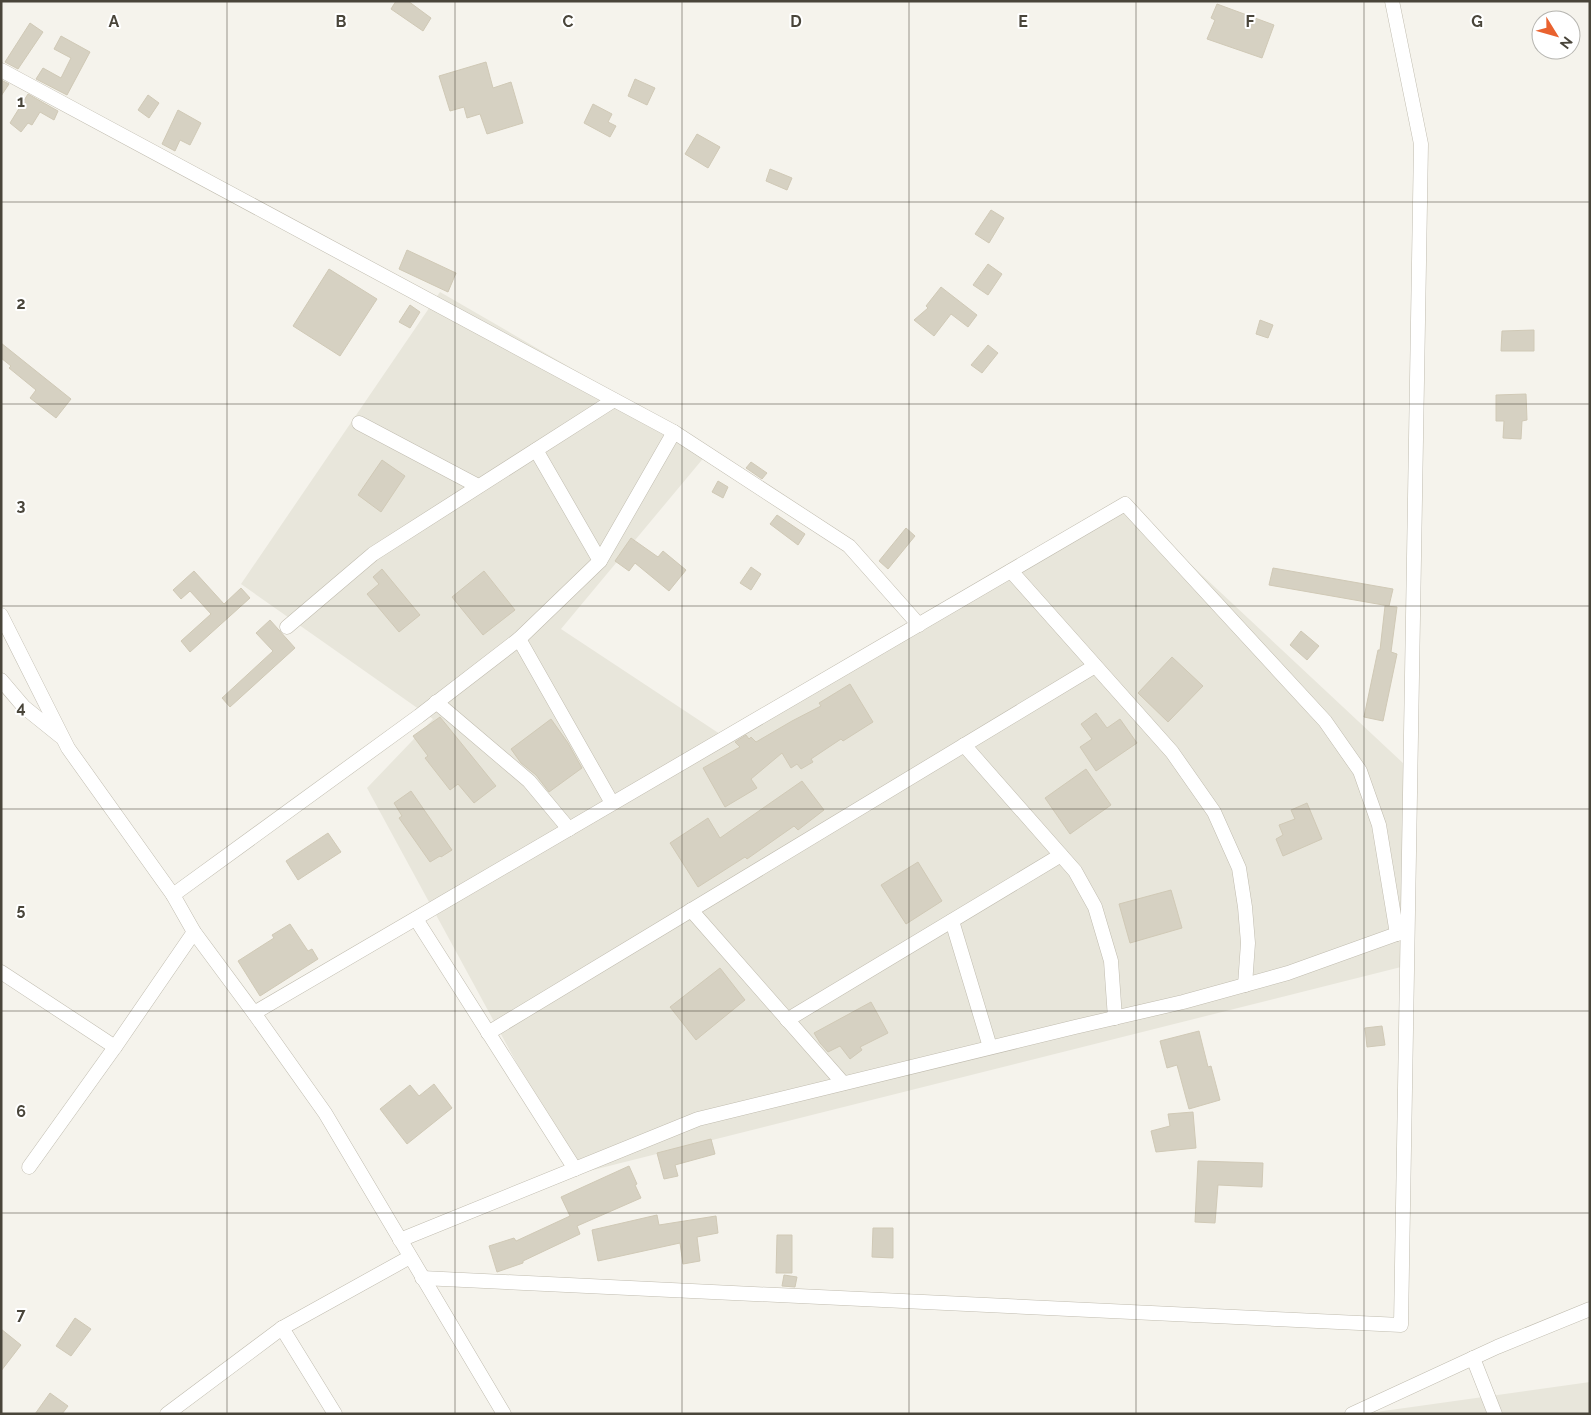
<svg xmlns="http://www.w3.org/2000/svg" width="1591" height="1415" viewBox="0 0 1591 1415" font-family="Raleway,sans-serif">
<rect width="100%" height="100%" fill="#f5f3ec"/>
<g fill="#e8e6db">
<polygon points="440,292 711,449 561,629 726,738 1126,504 1404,764 1405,966 577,1174 367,788 433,719 241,584"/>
<polygon points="1590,1382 1590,1414 1362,1414"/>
</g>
<g fill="#d6d1c2" stroke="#d0c9b6">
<polygon points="396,1 408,1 431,18 423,31 391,9"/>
<polygon points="1217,4 1274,25 1262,58 1207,39 1215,20 1211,18"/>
<polygon points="30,23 43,32 18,69 5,62"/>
<polygon points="61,36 90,52 67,95 36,79 43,68 61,78 71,58 54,49"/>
<polygon points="486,62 493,88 511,82 523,123 487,134 480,114 467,118 464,107 450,111 439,76"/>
<polygon points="635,79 655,88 647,105 628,96"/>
<polygon points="1,80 9,84 1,96"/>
<polygon points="28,94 58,111 54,120 40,112 32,125 28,123 21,132 10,123"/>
<polygon points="148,95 159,103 149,118 138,110"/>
<polygon points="593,104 612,114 608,122 616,126 610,137 584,123"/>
<polygon points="178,110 201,123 190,145 180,140 175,151 162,144"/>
<polygon points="697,134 720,147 708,168 685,154"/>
<polygon points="770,169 792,178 787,190 766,181"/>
<polygon points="991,210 1004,218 989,243 975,234"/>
<polygon points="407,250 456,273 448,292 399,269"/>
<polygon points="988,264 1002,274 988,295 973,285"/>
<polygon points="329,269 377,299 340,356 293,326"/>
<polygon points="941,287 977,315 968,327 951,314 934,336 914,320 928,308 926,306"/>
<polygon points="410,305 420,312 410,328 399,322"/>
<polygon points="1260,320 1273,325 1268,338 1256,334"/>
<polygon points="1534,330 1534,351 1501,351 1502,331"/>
<polygon points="1,343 71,399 56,418 30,398 36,390 9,368 11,366 1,358"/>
<polygon points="988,345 998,353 982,373 971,365"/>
<polygon points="1526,394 1527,420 1522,421 1521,439 1503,438 1504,421 1496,421 1496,395"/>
<polygon points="382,460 405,476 381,512 358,495"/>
<polygon points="751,462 767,473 762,479 746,468"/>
<polygon points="718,481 728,487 723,498 712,492"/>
<polygon points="777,515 805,534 798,545 770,524"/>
<polygon points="906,528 915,536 888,569 879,561"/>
<polygon points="631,538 658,557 663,551 686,570 669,591 635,563 629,571 615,561"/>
<polygon points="751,567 761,574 751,590 740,583"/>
<polygon points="1273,568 1393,589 1389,606 1269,585"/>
<polygon points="382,569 420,615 399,632 367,594 379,584 373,577"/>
<polygon points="194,571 224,604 241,588 250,598 190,652 181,641 211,614 190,591 181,599 173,590"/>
<polygon points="484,571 515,610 483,635 452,597"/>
<polygon points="1385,606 1397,607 1391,652 1397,654 1383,721 1364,717 1378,650 1380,650"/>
<polygon points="270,620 295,648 230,707 222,698 273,651 256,633"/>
<polygon points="1301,631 1319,646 1307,660 1290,645"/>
<polygon points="1172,657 1203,686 1168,722 1138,693"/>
<polygon points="850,684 873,722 843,741 841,739 811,759 813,762 801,769 797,764 791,768 782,753 751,779 757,788 725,807 703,768 740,747 735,742 746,735 749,739 751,737 756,742 792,721 821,706 819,703"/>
<polygon points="1096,713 1107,728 1120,719 1137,743 1096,771 1080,747 1092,739 1081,724"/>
<polygon points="440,717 496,786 474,803 458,784 450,790 425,758 428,756 413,736"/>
<polygon points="551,719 568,743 582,768 549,792 536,775 521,763 511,749"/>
<polygon points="1086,769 1111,805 1070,834 1045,798"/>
<polygon points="802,781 824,810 798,830 794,826 747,859 745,857 698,887 670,843 708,818 720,838"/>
<polygon points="411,791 452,850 441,857 440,856 430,862 399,818 402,816 394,803"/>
<polygon points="1307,803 1322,839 1283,856 1276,839 1283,835 1279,825 1295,819 1291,810"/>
<polygon points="328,833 341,852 298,880 286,861"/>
<polygon points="918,862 942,901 906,924 881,885"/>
<polygon points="1171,890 1182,928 1130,943 1119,904"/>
<polygon points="290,924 308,951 312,949 318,959 260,996 238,961 274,938 272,935"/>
<polygon points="720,968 745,1000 696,1040 670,1007"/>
<polygon points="871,1002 888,1033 860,1047 862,1050 850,1059 840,1046 828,1052 820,1043 814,1033"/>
<polygon points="1382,1026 1385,1045 1367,1047 1365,1028"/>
<polygon points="1199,1031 1208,1067 1211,1066 1220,1100 1189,1109 1177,1065 1167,1068 1160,1041"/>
<polygon points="434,1084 452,1108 407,1144 380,1109 410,1085 419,1096"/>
<polygon points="1193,1112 1196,1148 1156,1152 1151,1131 1170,1126 1168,1114"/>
<polygon points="711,1139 715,1154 675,1165 678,1176 664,1179 657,1153"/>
<polygon points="1198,1161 1263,1163 1262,1187 1218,1185 1215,1223 1195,1222"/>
<polygon points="629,1166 637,1184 635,1185 641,1198 577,1226 580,1234 523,1261 523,1263 497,1272 489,1246 514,1238 516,1241 570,1216 561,1197"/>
<polygon points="657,1215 659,1225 716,1216 718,1233 697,1237 700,1261 683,1264 680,1243 598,1261 592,1230"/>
<polygon points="873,1228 893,1228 893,1258 872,1257"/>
<polygon points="777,1235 792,1235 792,1273 776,1273"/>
<polygon points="784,1275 797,1277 795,1287 782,1286"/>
<polygon points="75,1318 91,1329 71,1356 56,1346"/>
<polygon points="1,1329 21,1345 1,1371"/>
<polygon points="50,1393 68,1406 62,1414 35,1414"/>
</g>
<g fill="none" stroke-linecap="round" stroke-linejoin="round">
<defs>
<g id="minor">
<polyline points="1,70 674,432"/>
<polyline points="359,423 478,486"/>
<polyline points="536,450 600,561"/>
<polyline points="1011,571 1172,752 1214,812 1239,868 1245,907 1248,943 1245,985"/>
<polyline points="1,615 68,748 173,895 194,932 254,1013 325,1113 504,1414"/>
<polyline points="287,627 373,554 614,400"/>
<polyline points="1,680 24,707 60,736"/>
<polyline points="436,702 529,781 569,829"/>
<polyline points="964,745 1075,871 1095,907 1111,961 1115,1018"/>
<polyline points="612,803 519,639 600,561 674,432 849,546 919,625"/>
<polyline points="173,895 419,716 519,639"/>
<polyline points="691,910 843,1083"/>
<polyline points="416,919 575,1169"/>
<polyline points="952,921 990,1047"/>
<polyline points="1,972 115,1047 194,932"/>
<polyline points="254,1013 1125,504 1325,721 1360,771 1379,825 1397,934"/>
<polyline points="787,1020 1061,855"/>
<polyline points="488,1033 1095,666"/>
<polyline points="29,1167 115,1047"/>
<polyline points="400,1240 698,1119 1075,1027 1183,1002 1288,973 1405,931"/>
<polyline points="422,1278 1401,1325 1421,144 1392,1"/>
<polyline points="282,1328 335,1414"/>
<polyline points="1473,1358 1495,1414"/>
<polyline points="167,1414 282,1328 410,1257"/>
<polyline points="1352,1414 1497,1347 1590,1309"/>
</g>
</defs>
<use href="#minor" stroke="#c0bcaf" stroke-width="15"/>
<use href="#minor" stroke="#fff" stroke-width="14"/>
</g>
<path fill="none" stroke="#49453a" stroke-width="1" stroke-opacity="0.55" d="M227,1V1414M455,1V1414M682,1V1414M909,1V1414M1136,1V1414M1364,1V1414M1,202H1590M1,404H1590M1,606H1590M1,809H1590M1,1011H1590M1,1213H1590"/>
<g font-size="16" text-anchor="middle" font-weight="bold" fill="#49453a" stroke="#fff" stroke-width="4" stroke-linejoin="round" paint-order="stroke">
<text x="114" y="27">A</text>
<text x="341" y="27">B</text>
<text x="568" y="27">C</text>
<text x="796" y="27">D</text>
<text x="1023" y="27">E</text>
<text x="1250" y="27">F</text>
<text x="1477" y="27">G</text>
<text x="21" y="107">1</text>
<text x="21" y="309">2</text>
<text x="21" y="511">3</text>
<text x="21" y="713">4</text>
<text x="21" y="915">5</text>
<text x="21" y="1117">6</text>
<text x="21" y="1320">7</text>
</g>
<rect width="1591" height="1415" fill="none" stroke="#49453a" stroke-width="5"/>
<g transform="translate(1556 35) rotate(127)"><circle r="24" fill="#ffffff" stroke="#b6b5b0"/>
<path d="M0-4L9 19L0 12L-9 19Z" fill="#e9622f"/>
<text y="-8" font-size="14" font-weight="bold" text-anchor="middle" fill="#49453a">N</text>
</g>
</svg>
